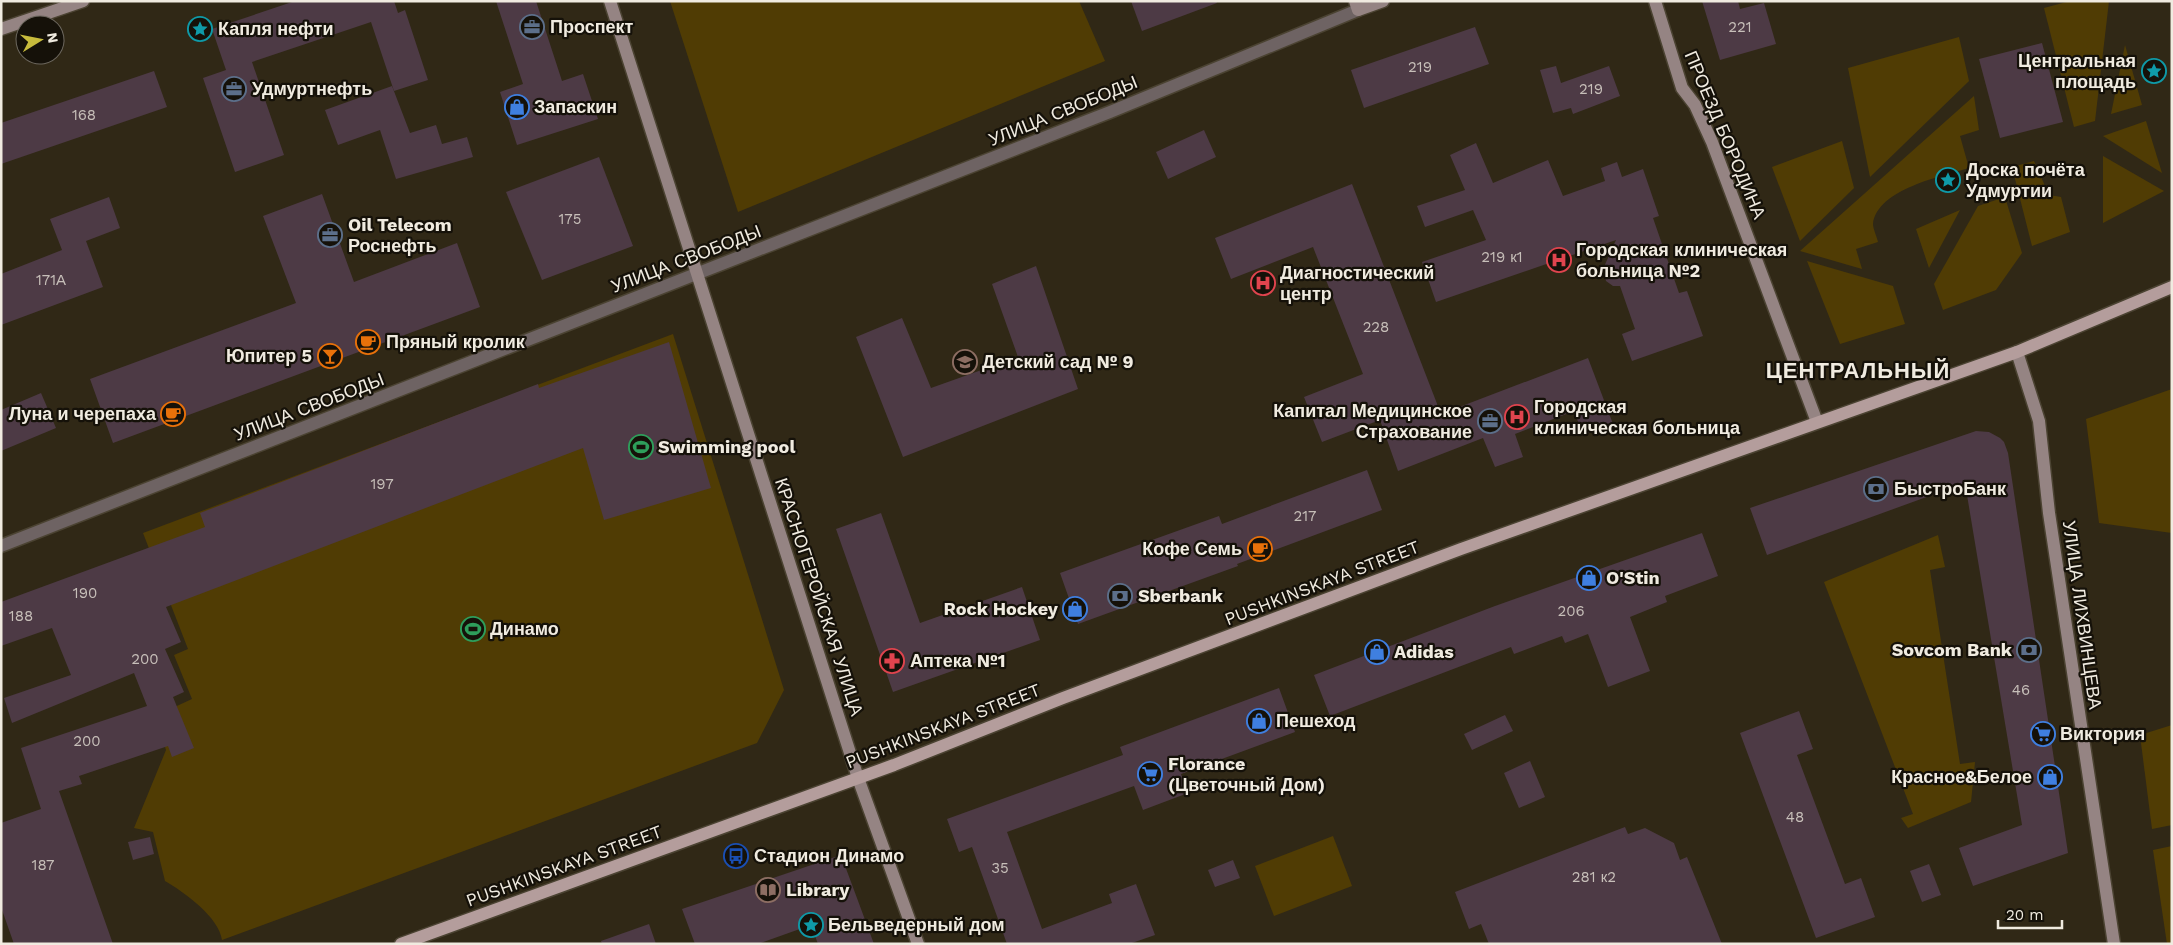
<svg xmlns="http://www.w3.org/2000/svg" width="2173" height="945" viewBox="0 0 2173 945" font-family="'Work Sans',sans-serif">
<rect width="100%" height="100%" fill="#302816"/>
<g fill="#503c04">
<polygon points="670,1 1079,1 1105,61 738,212"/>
<polygon points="2070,1 2109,1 2095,121 2074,127 2044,8"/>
<polygon points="1959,37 1969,81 1870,177 1848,68"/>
<polygon points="2125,45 2142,105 2111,114"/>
<path d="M1974,96L1979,130L1960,136L1969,168C1943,176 1877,189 1873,224C1873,229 1877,237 1878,242L1856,249L1862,269L1800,251Z"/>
<polygon points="2146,121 2162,173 2103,136"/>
<polygon points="1842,141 1854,188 1800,241 1772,167"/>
<polygon points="2103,156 2164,191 2103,223"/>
<polygon points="2034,161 2049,195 2061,197 2070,232 2032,246 2012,167"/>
<polygon points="2005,197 2022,253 1996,290 1943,310 1934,284 1978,206"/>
<polygon points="1960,210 1929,268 1916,229"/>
<polygon points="1807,261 1893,286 1905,324 1840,344"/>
<path d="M673,334L784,690L757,743L222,940C219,917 184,892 165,881L153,832L134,828L166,750L155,716L192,699L174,655L188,649L143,533Z"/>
<polygon points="2172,389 2172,533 2099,523 2086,419"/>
<polygon points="1938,535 1945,567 1930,570 1960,764 1975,762 1971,802 1908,828 1901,818 1913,814 1824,582"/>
<polygon points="2172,725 2172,825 2152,829 2140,735"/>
<polygon points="1333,836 1352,886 1274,916 1255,866"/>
<polygon points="2172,846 2172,944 2167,944 2153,850"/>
</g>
<g fill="#4d3a45">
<polygon points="295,1 394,1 398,13 405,10 428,80 394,91 371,22 252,62 284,155 235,172 203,78 226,70 212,29"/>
<polygon points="496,1 536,1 562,81 583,74 598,119 517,145 500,92 523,84"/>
<polygon points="1131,1 1216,1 1217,3 1142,31"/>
<polygon points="1702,1 1738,1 1740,9 1764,3 1776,44 1720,60"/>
<polygon points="1475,27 1489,64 1364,108 1351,70"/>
<polygon points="2042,43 2063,122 2000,138 1979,59"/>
<polygon points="1556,66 1561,83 1609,66 1620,96 1573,114 1571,108 1553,113 1540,70"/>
<polygon points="154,71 167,107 1,164 1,123"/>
<polygon points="392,86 410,133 436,125 442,144 467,137 473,157 396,179 380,130 338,145 325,110"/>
<polygon points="1204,130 1216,157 1168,179 1156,152"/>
<polygon points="1476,143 1493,183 1548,160 1563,196 1605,181 1601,168 1617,162 1622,177 1643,169 1659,216 1653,218 1679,293 1687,291 1703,336 1632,361 1622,334 1635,329 1620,286 1613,286 1606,281 1603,269 1616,240 1436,302 1422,262 1486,240 1473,210 1425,227 1417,206 1465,190 1450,155"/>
<polygon points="599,157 633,246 542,280 506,192"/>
<polygon points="1352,184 1441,414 1588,358 1613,424 1583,435 1574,411 1515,434 1523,457 1495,467 1483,438 1398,471 1380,420 1322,442 1304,397 1363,374 1313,247 1231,279 1215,238"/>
<polygon points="322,194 354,282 457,243 480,307 113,443 90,379 296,303 263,216"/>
<polygon points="109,197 120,228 86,241 103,287 1,325 1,274 62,250 50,219"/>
<polygon points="1036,266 1078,389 903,457 856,337 902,318 931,388 1018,357 992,284"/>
<polygon points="669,342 711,488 604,520 583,448 166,607 181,642 165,649 184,692 173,697 194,748 172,757 168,746 79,776 82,784 59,791 113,944 14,944 1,907 1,823 41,809 21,748 147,706 134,673 12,723 4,698 71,675 52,628 1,646 1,602 205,527 200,513 538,384 539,388"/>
<polygon points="41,393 56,428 1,451 1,410"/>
<polygon points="1976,431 1989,432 2000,438 2004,442 2008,453 2068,853 1973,886 1959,848 2022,825 1965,483 1767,555 1750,508"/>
<polygon points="1367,470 1382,510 1237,564 1238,566 1078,624 1060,573 1219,516 1222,524"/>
<polygon points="881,513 920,623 1022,587 1040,640 893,692 836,529"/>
<polygon points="1702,533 1718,576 1665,596 1667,602 1630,617 1650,671 1608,687 1588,634 1565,643 1562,636 1514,654 1511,647 1330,716 1314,675 1495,606"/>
<polygon points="1279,688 1295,732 1181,774 1188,793 1143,810 1134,786 1007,832 1042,929 1112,903 1109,894 1136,884 1155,935 1129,944 1007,944 972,847 959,852 947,819 1123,755 1120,747"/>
<polygon points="1799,711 1813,749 1797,755 1845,884 1861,878 1875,917 1816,938 1740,733"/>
<polygon points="1505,715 1513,731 1472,750 1464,734"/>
<polygon points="1530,761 1545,797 1519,808 1504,773"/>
<polygon points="1625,827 1628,834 1645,828 1674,843 1680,860 1687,857 1722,944 1489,944 1481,924 1469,929 1455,892"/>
<polygon points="150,837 154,854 133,860 128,842"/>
<polygon points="841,855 874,944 818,944 811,925 758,944 695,944 682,909"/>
<polygon points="1233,860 1240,878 1215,887 1208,870"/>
<polygon points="1929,864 1941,895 1922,902 1910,871"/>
<polygon points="649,924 656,944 602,944 601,941"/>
</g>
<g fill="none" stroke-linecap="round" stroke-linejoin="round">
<defs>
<polyline id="street" points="1,546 1110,112 1358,10"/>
<g id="secondary">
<polyline points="610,1 858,778 918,944"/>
<polyline points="1355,1 1358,10 1383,1"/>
<polyline points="1655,1 1682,88 1695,105 1712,142 1817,422"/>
<polyline points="1,29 83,1"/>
<polyline points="2017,352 2039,421 2049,513 2114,944"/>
</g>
<polyline id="primary" points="401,944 894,765 1063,698 1461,549 2017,352 2172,287"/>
</defs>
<use href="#street" stroke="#4b4332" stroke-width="15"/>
<use href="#secondary" stroke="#4b4332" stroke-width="15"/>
<use href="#primary" stroke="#4b4332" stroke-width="15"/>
<use href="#street" stroke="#6e6363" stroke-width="12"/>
<use href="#secondary" stroke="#958483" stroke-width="12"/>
<use href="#primary" stroke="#b49d9c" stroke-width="12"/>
</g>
<defs>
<symbol id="office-ring" viewBox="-11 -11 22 22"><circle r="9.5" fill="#151109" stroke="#5c6f8a" stroke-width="1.5"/><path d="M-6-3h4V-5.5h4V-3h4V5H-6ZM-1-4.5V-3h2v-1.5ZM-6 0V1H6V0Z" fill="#5c6f8a"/></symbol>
<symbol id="sight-ring" viewBox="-11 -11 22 22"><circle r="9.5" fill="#151109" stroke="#0f9aa8" stroke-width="1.5"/><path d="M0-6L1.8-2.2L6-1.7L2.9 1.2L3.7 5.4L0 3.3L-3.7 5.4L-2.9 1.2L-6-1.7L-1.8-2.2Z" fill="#0f9aa8"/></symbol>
<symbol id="shop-ring" viewBox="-11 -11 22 22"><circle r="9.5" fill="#151109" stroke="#3f7fe0" stroke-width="1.5"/><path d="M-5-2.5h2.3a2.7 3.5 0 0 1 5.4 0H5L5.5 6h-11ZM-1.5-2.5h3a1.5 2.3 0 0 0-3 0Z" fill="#3f7fe0"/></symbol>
<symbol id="hospital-ring" viewBox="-11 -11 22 22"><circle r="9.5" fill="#151109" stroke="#e0444e" stroke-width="1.5"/><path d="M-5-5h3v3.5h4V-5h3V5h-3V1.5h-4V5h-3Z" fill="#e0444e"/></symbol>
<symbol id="cafe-ring" viewBox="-11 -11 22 22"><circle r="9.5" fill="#151109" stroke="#e8710a" stroke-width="1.5"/><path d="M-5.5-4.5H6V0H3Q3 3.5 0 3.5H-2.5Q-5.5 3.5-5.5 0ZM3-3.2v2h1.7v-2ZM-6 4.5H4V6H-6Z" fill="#e8710a"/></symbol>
<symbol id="bar-ring" viewBox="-11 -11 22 22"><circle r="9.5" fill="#151109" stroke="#e8710a" stroke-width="1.5"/><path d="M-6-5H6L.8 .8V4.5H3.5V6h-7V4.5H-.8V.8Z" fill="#e8710a"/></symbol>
<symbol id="school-ring" viewBox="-11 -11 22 22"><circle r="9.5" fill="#151109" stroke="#8d6e63" stroke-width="1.5"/><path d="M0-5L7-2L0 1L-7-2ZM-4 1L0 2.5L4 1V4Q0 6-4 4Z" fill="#8d6e63"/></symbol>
<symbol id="stadium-ring" viewBox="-11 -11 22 22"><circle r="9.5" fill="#151109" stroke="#2e9e5b" stroke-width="1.5"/><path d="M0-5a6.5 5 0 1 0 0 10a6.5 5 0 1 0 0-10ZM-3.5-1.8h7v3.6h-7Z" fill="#2e9e5b"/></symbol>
<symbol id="bank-ring" viewBox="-11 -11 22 22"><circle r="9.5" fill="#151109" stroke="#5c6f8a" stroke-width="1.5"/><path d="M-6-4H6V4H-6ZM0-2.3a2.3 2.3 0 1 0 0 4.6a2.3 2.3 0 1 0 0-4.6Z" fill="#5c6f8a"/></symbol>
<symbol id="pharmacy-ring" viewBox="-11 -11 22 22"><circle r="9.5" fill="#151109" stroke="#e0444e" stroke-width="1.5"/><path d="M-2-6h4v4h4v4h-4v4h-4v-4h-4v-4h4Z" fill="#e0444e"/></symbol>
<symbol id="supermarket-ring" viewBox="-11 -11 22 22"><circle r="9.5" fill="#151109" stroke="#3f7fe0" stroke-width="1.5"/><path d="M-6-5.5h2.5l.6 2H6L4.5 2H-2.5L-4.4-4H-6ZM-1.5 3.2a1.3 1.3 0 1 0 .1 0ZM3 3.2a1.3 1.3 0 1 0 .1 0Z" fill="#3f7fe0"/></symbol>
<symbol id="bus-ring" viewBox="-11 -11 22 22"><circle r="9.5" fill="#151109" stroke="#1a4fb4" stroke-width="1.5"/><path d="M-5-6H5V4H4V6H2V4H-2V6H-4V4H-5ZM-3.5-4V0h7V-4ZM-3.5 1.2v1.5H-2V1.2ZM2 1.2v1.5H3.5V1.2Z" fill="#1a4fb4"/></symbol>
<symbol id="library-ring" viewBox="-11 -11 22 22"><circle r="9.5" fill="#151109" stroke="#8d6e63" stroke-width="1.5"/><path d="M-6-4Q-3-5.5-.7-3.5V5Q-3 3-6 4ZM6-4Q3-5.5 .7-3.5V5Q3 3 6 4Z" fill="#8d6e63"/></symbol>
</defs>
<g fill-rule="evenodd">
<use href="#office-ring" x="518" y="13" width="28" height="28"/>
<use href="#sight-ring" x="186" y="15" width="28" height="28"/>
<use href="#sight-ring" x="2140" y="57" width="28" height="28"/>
<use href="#office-ring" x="220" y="75" width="28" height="28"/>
<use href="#shop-ring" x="503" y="93" width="28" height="28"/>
<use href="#sight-ring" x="1934" y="166" width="28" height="28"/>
<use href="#office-ring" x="316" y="221" width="28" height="28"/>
<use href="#hospital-ring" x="1545" y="246" width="28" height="28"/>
<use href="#hospital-ring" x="1249" y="269" width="28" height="28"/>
<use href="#cafe-ring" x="354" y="328" width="28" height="28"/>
<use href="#bar-ring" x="316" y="342" width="28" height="28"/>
<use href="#school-ring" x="951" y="348" width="28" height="28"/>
<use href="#cafe-ring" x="159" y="400" width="28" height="28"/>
<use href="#hospital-ring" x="1503" y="403" width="28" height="28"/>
<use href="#office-ring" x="1476" y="407" width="28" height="28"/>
<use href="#stadium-ring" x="627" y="433" width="28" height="28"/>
<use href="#bank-ring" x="1862" y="475" width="28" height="28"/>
<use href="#cafe-ring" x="1246" y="535" width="28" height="28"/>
<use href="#shop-ring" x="1575" y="564" width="28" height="28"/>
<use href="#bank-ring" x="1106" y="582" width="28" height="28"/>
<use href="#shop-ring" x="1061" y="595" width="28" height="28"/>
<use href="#stadium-ring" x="459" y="615" width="28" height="28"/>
<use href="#bank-ring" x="2015" y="636" width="28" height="28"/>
<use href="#shop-ring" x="1363" y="638" width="28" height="28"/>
<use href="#pharmacy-ring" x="878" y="647" width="28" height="28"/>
<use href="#shop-ring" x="1245" y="707" width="28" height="28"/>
<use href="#supermarket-ring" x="2029" y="720" width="28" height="28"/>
<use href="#supermarket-ring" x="1136" y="760" width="28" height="28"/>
<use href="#shop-ring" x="2036" y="763" width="28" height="28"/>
<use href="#bus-ring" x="722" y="842" width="28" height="28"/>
<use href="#library-ring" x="754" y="876" width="28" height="28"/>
<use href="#sight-ring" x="797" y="911" width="28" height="28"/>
</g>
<g text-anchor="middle" stroke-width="4.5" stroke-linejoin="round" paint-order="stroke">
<g font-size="15" fill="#c7bfb9">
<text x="1740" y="32">221</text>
<text x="1420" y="72">219</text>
<text x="1591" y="94">219</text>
<text x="84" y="120">168</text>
<text x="570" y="224">175</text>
<text x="1502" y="262">219 к1</text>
<text x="51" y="285">171А</text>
<text x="1376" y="332">228</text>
<text x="382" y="489">197</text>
<text x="1305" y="521">217</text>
<text x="85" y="598">190</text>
<text x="1571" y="616">206</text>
<text x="21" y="621">188</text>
<text x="145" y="664">200</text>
<text x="2021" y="695">46</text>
<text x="87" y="746">200</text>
<text x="1795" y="822">48</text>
<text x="43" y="870">187</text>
<text x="1000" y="873">35</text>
<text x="1594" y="882">281 к2</text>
</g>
<g font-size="18" font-weight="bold" fill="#f0ebe0" stroke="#151109" text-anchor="start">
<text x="550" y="33">Проспект</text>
<text x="218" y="35">Капля нефти</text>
<text x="2136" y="67" text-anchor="end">Центральная<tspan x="2136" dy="21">площадь</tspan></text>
<text x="252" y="95">Удмуртнефть</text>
<text x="534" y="113">Запаскин</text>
<text x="1966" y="176">Доска почёта<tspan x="1966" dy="21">Удмуртии</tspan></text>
<text x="348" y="231">Oil Telecom<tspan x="348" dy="21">Роснефть</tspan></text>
<text x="1576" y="256">Городская клиническая<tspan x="1576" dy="21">больница №2</tspan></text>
<text x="1280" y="279">Диагностический<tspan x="1280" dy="21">центр</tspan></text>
<text x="386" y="348">Пряный кролик</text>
<text x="312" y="362" text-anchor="end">Юпитер 5</text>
<text x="982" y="368">Детский сад № 9</text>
<text x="1534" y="413">Городская<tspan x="1534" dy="21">клиническая больница</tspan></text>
<text x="1472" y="417" text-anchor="end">Капитал Медицинское<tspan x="1472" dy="21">Страхование</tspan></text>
<text x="156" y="420" text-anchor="end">Луна и черепаха</text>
<text x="658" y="453">Swimming pool</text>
<text x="1894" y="495">БыстроБанк</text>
<text x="1242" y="555" text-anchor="end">Кофе Семь</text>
<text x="1606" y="584">O'Stin</text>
<text x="1138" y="602">Sberbank</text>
<text x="1058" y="615" text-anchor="end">Rock Hockey</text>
<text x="490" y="635">Динамо</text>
<text x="2012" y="656" text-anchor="end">Sovcom Bank</text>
<text x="1394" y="658">Adidas</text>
<text x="910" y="667">Аптека №1</text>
<text x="1276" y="727">Пешеход</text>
<text x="2060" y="740">Виктория</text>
<text x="1168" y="770">Florance<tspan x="1168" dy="21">(Цветочный Дом)</tspan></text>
<text x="2032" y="783" text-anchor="end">Красное&amp;Белое</text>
<text x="754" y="862">Стадион Динамо</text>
<text x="786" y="896">Library</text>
<text x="828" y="931">Бельведерный дом</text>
</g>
<g font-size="18" fill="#f0ebe0" stroke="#151109">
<text transform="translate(1063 111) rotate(-22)" y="6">УЛИЦА СВОБОДЫ</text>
<text transform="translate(1725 135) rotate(67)" y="6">ПРОЕЗД БОРОДИНА</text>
<text transform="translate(686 259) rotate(-21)" y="6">УЛИЦА СВОБОДЫ</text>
<text transform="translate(309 407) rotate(-21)" y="6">УЛИЦА СВОБОДЫ</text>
<text transform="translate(1322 583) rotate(-21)" y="6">PUSHKINSKAYA STREET</text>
<text transform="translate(819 597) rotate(72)" y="6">КРАСНОГЕРОЙСКАЯ УЛИЦА</text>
<text transform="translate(2082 615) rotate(82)" y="6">УЛИЦА ЛИХВИНЦЕВА</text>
<text transform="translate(943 726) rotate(-21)" y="6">PUSHKINSKAYA STREET</text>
<text transform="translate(564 866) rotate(-20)" y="6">PUSHKINSKAYA STREET</text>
</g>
<g font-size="22" font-weight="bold" letter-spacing="1" fill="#f0ebe0" stroke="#151109">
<text x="1858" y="378">ЦЕНТРАЛЬНЫЙ</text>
</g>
</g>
<rect width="2173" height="945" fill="none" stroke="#f0ebe0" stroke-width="5"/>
<g transform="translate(40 40) rotate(80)"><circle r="24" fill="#151109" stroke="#6d685f"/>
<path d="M0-4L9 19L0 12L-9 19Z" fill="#c7bb3c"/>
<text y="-8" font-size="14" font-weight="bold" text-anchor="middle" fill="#f0ebe0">N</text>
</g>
<path d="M1998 920v8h64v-8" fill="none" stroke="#f0ebe0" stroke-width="2.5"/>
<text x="2006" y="920" font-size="15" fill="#f0ebe0" stroke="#151109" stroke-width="4" paint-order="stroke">20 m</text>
</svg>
